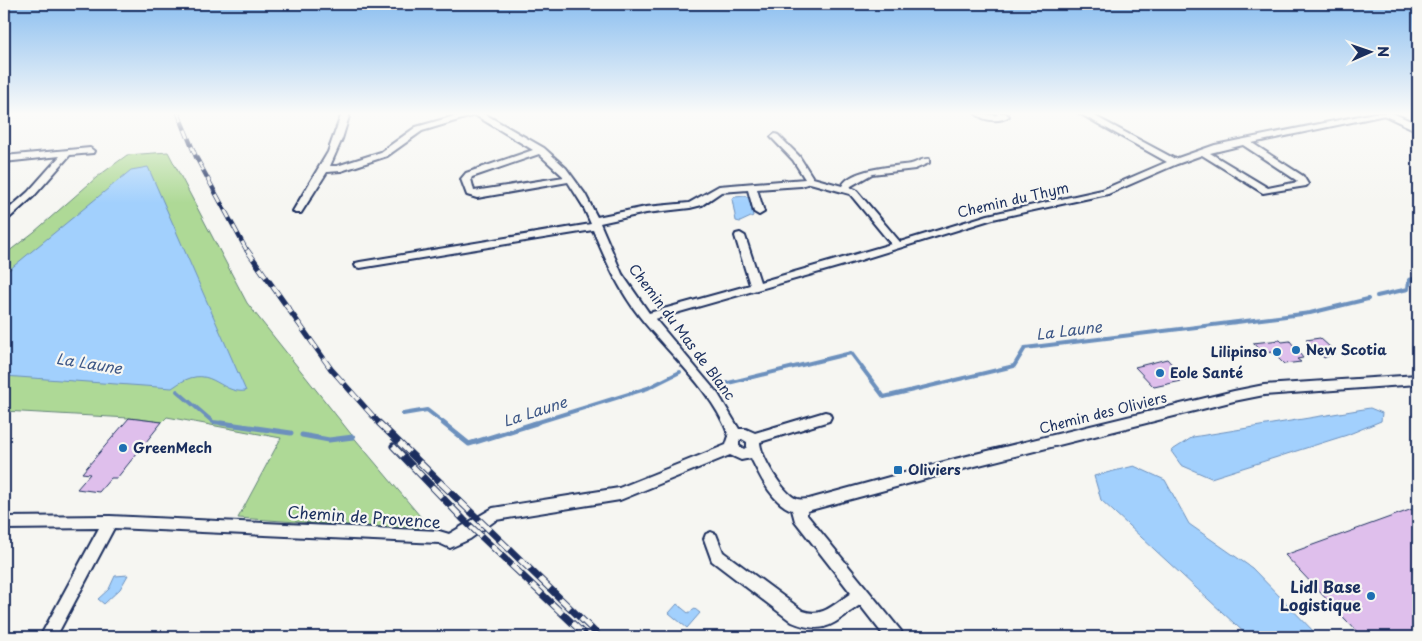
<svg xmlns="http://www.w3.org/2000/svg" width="1422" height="641" viewBox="0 0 1422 641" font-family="'Playpen Sans',sans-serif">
<rect width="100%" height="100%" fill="#f6f6f2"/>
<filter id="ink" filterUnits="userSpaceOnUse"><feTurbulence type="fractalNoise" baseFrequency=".02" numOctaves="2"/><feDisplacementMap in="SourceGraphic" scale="10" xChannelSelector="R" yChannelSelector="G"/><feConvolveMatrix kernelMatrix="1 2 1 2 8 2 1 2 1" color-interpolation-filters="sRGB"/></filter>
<g filter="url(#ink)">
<polygon fill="#aed996" stroke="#64847a" points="168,152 247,303 351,434 425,522 417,530 238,518 281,438 167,417 162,422 129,418 4,411 4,255 34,232 97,177 127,155"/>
<g fill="#a2d0fd" stroke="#6c90bd">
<path d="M148,167L246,391C218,395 211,359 172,388L4,376V274L131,170Z"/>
<polygon points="745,196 749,198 753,216 740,222 736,221 732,199 735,197"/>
<polygon points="1370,408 1382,413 1381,421 1347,435 1211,478 1181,465 1171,451 1193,437"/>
<polygon points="1134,466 1165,480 1189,524 1252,568 1319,637 1249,637 1101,500 1094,476"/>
<polygon points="128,575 120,589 104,604 98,599 109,589 115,576"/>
<polygon points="677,604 688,613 695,609 700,613 687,628 669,613"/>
</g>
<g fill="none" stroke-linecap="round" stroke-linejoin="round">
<g stroke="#6c90bd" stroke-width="4">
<polyline points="1377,296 1408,289 1409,280 1418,278"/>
<polyline points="720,385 851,353 884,397 1014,366 1025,348 1310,313 1368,299"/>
<polyline points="177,391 213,422 230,424"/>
<polyline points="403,414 427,410 445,424"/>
<polyline points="532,424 648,388 680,372"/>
</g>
<g stroke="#6c90bd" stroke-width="5">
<polyline points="221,423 291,433"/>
<polyline points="443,423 469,444 536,423"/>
<polyline points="302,435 329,440 353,437"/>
</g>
</g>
<g fill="#dfbfec" stroke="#1b2f5e">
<polygon points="1320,338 1331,348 1335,353 1324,358 1306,340"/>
<polygon points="1280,340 1282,342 1290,341 1303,358 1297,359 1301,362 1284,364 1272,352 1262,353 1253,343"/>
<polygon points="1167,359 1186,380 1154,387 1135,367"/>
<polygon points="129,418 162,422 117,478 111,478 99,492 77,489 90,474 82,473"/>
<polygon points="1418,507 1418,637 1362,637 1285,555"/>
</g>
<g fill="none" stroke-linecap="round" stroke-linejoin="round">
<defs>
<g id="minor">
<path d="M342,113H350L342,139L330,166H337L381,152L416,127L465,113H483L544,148L566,168L585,194L597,217L646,207L689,203L719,186L805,179L793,160L771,137L775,134L778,135L799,156L813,178L842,186C851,168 893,167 911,164C917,163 922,158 929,159V163L915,169L872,174L851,186L850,188L856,190L900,242L988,215L1102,190L1167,162L1079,113H1089L1175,159L1215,145L1374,113H1389L1385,115L1252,143L1303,176L1308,184L1306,186L1263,193L1202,155L1177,164L1108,194L993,219L844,265L655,319L718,394L739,429H746L755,433L825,412L829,413L831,417L829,421L760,442C760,455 783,494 797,499C800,500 805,499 809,499L955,459L1234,391L1264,385L1418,375V384L1264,395L1234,401L955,471L807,511V515L901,631L903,637H885L860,605C833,623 826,636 792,622L712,561L704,539L706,534L711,532L716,534L723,552L803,611C823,618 834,604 851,593L795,521L792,510C772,503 760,476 751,458L741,460L730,455L620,500L496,520L470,539L450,548L439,543L114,528L56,637H40L99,528L4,529V517L110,516L439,531L449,534L493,508L619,488L726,445L729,436C713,391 669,354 640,317C619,290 606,261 593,230L360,268L356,267L355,265L356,263L360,262L591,224L583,206L568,182L477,198L467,195L461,179L466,173L533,150L475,115L422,131L387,156L341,171L327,172L301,213H295L293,211L328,152ZM1243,145L1296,180L1298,182L1268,188L1210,153ZM539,154L564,177L474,191L471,179L472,177ZM810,183L850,194L891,244L760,282L745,236L740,233L736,234L735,236L750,285L649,313L622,274L600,223L646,213L690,208L702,205L721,192L748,190L754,212L759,215L764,212L757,189L801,186ZM742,439L747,442V447L744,449L739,446V441Z"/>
<path d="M975,113C983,113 990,116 998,115L996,113H1005L1009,116C999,123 984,121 975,113Z"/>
<polygon points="90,148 94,151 93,153 70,155 34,196 7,220 4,221 4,213 28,192 60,156 4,162 4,156"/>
</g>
<polygon id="tertiary" points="1379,113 1392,113 1418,124 1418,131"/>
</defs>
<use href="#minor" stroke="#1b2f5e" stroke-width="4"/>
<use href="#tertiary" stroke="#1b2f5e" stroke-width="4"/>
<use href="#minor" fill="#f6f6f2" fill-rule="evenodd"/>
<use href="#tertiary" fill="#f6f6f2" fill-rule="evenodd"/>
<defs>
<polyline id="rail-far2" points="178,113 196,157 247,251"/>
<polyline id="rail-far1" points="247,250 331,369 380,424"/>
<g id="rail">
<polyline points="379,423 600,637"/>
<polyline points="393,446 464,520 587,637"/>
</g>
</defs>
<use href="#rail-far2" stroke="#1b2f5e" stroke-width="4.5"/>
<use href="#rail-far1" stroke="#1b2f5e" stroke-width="5.5"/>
<use href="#rail" stroke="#1b2f5e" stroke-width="7"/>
<use href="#rail-far2" stroke="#f6f6f2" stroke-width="3" stroke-dasharray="9" stroke-linecap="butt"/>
<use href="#rail-far1" stroke="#f6f6f2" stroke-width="4" stroke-dasharray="11" stroke-linecap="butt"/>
<use href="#rail" stroke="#f6f6f2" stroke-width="5" stroke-dasharray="14" stroke-linecap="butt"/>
</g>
</g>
<linearGradient id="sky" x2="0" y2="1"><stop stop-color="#8cbff0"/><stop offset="0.56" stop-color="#fbfbf9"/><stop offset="1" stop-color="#fbfbf9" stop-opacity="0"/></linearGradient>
<rect width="1422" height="203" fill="url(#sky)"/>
<g fill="#1f6fb2" stroke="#f6f6f2" stroke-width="2">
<circle cx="1296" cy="350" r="5"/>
<circle cx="1277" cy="352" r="5"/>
<circle cx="1160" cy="373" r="5"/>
<circle cx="123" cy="448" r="5"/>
<rect x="893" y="465" width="10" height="10" rx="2.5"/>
<circle cx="1371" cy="596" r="5"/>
</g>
<g text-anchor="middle" stroke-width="4.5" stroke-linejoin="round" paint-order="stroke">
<g font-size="14" fill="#1b2f5e" stroke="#f6f6f2">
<text transform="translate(1013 200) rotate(-13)" y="5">Chemin du Thym</text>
<text transform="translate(682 332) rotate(53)" y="5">Chemin du Mas de Blanc</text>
<text transform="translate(1103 413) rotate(-14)" y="5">Chemin des Oliviers</text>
</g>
<g font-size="14" font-weight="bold" fill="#1b2f5e" stroke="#f6f6f2" text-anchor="start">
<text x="1306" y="355">New Scotia</text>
<text x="1267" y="357" text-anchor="end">Lilipinso</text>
<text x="1170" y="378">Eole Santé</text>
<text x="133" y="453">GreenMech</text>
<text x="908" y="475">Oliviers</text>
</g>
<g font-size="15" font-style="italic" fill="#3d5786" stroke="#f6f6f2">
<text transform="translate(1069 331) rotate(-7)" y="5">La Laune</text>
<text transform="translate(89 364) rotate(9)" y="5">La Laune</text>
<text transform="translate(535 412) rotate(-18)" y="5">La Laune</text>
</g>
<g font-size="16" fill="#1b2f5e" stroke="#f6f6f2">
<text transform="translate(364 517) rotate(4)" y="6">Chemin de Provence</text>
</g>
<g font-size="16" font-weight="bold" fill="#1b2f5e" stroke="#f6f6f2" text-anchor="end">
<text x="1361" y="593">Lidl Base<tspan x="1361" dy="18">Logistique</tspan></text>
</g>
</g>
<rect width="1422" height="641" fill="none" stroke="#f6f6f2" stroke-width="20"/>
<rect x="10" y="10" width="1402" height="621" fill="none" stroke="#1b2f5e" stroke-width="2" filter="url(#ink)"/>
<g transform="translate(1370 52) rotate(88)" stroke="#f6f6f2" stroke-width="4" paint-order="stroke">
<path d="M0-4L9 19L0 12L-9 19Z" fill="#1b2f5e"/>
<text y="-8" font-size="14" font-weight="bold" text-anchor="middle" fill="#1b2f5e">N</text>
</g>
</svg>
